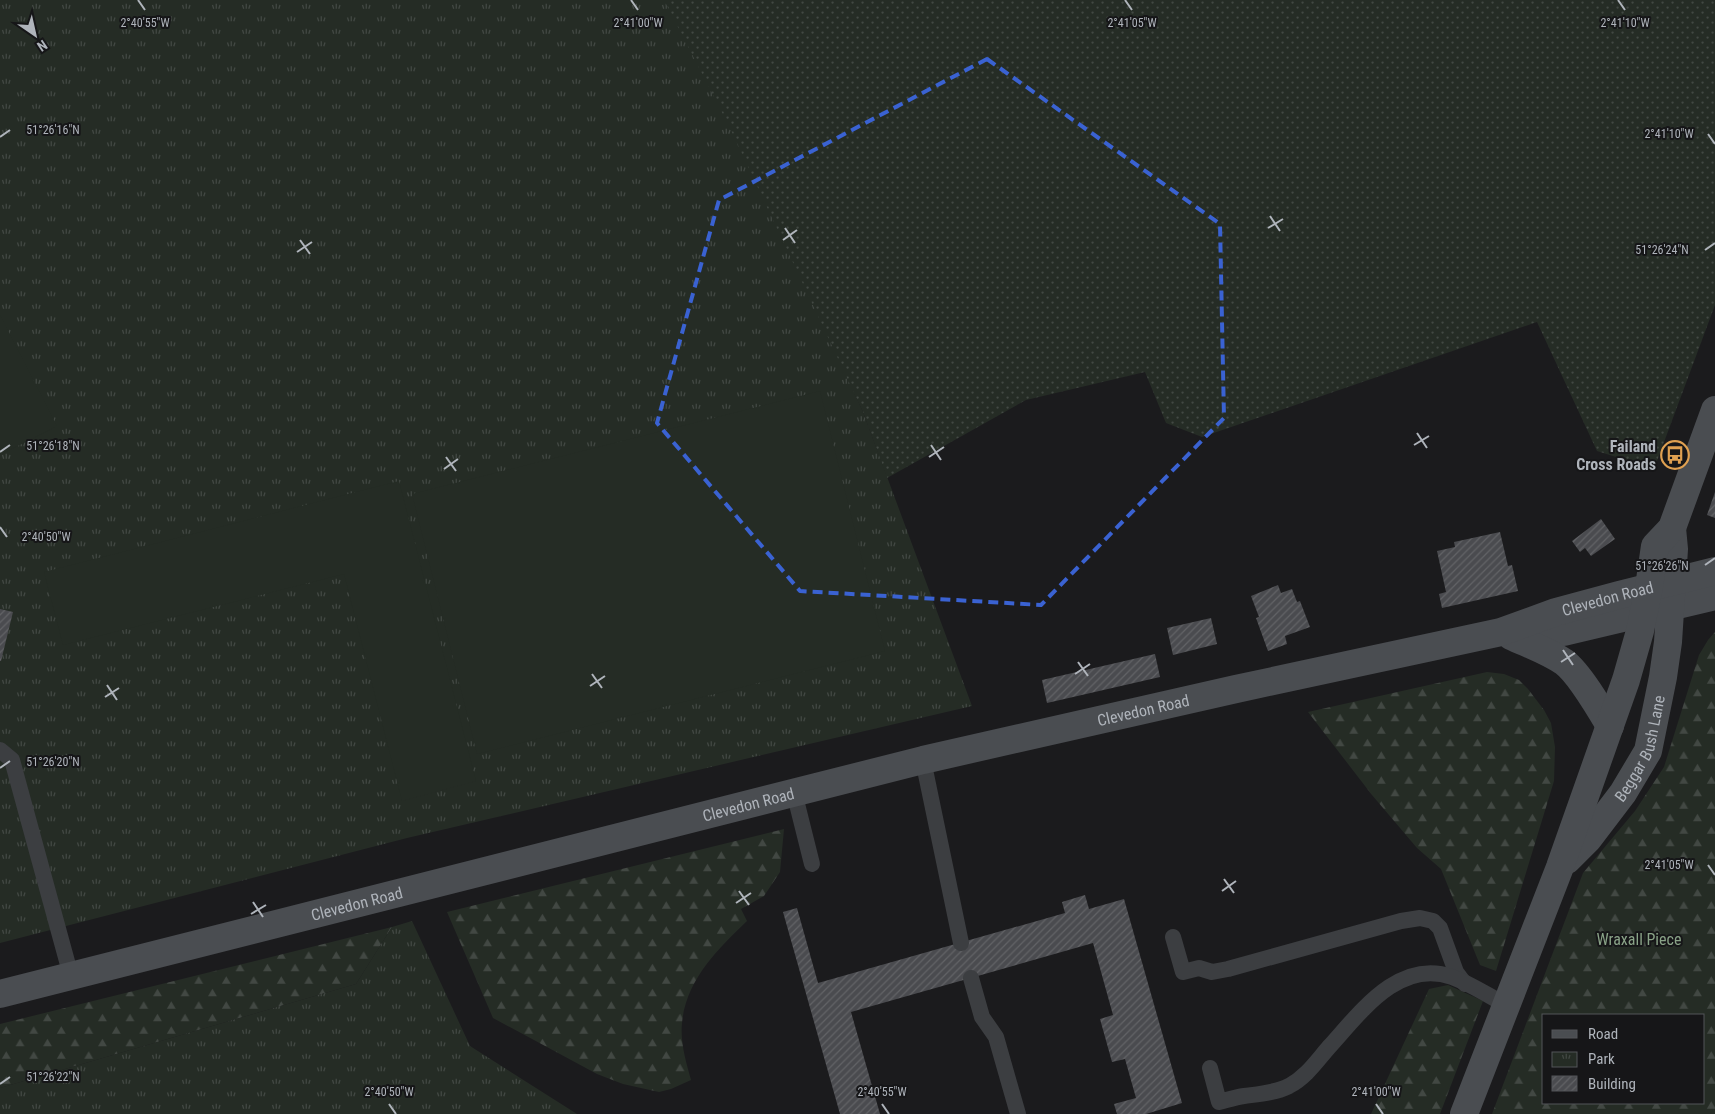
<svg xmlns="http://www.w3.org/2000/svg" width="1715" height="1114" viewBox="0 0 1715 1114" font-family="'Roboto Condensed',sans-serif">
<defs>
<pattern id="grass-dots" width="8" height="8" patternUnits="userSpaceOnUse" patternTransform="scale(1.25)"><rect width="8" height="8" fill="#252c25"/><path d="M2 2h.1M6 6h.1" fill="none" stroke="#424843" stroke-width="1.8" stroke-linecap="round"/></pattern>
<pattern id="forest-firs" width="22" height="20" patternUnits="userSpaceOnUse" patternTransform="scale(1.25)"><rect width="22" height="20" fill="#252c25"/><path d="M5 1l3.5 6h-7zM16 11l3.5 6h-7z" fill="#424843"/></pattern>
<pattern id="park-tufts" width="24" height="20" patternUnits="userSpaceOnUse" patternTransform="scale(1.25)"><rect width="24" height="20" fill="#252c25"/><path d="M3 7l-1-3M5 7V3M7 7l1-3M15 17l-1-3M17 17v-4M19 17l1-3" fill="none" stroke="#424843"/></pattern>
<pattern id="building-hatch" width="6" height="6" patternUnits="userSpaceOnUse" patternTransform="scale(1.25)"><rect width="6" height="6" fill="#4a4b4f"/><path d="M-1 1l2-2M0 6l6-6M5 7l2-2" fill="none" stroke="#626366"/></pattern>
</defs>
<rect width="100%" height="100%" fill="#1b1b1d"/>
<polygon fill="url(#grass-dots)" points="660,0 1715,0 1715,305 1654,469 1597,451 1537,322 1202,437 1166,423 1145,372 1026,400 887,478 863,412"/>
<g fill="url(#forest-firs)" fill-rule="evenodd">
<path d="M1715,632V1114H1492L1583,873L1635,811L1664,767L1699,655L1708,640ZM1544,1015H1704V1103H1544Z"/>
<polygon points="1487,672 1504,674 1519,680 1528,689 1544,710 1551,723 1555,747 1554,781 1496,971 1480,965 1441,869 1417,848 1372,795 1308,712"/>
<path d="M784,829L780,872L764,896L741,909L747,921C717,950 686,980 682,1023C680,1042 686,1062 691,1080L671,1089L659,1092L623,1084L597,1074L493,1018L447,912Z"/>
<polygon points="392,927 356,984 0,1088 0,1024"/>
<polygon points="1448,985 1483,1001 1440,1114 1371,1114 1429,989"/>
</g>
<g fill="url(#park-tufts)">
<polygon points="0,0 664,0 729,126 863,412 972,706 407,838 0,943"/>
<polygon points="412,921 470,1046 577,1114 0,1114 0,1088 356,984 392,927"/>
</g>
<g fill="#252c25">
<polygon points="0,315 57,426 0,455"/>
<polygon points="820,391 885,651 477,754 412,494"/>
<polygon points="399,481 476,781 402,801 344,574 63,645 44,572"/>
</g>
<g fill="url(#building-hatch)">
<polygon points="1715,492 1715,518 1707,515"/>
<polygon points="1601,519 1615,539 1591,556 1585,548 1580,552 1572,541"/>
<polygon points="1500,532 1508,566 1512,565 1518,591 1442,608 1439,594 1446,592 1437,551 1455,547 1454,542"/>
<polygon points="1278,585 1281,593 1292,589 1297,602 1300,601 1310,627 1285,636 1287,644 1268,651 1256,618 1259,617 1251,596"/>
<polygon points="0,609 13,612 1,661 0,661"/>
<polygon points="1211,618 1217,644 1173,655 1167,628"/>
<polygon points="1155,654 1160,677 1047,703 1042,680"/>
<polygon points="1085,895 1089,909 1124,899 1182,1103 1146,1114 1117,1114 1114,1104 1136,1098 1125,1059 1112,1062 1100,1019 1113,1015 1093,943 851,1012 880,1114 840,1114 783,912 797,908 818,983 1065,913 1062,902"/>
</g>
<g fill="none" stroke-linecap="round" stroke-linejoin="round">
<g stroke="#3c3e41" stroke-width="16">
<polyline points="0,750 12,760 71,976"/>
<polyline points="923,760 961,943"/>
<polyline points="794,792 812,864"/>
<polyline points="1173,937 1183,972 1199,968 1212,972 1228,969 1401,921 1420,918 1433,921 1440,928 1456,972 1465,984"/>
<polyline points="971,978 982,1017 996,1037 1018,1114"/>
<path d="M1210,1068L1219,1102C1227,1100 1236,1097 1244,1096C1259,1094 1275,1093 1289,1086C1306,1077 1316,1062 1329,1047C1360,1013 1399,958 1452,977C1469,983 1489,996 1506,1005"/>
</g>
<g stroke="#4a4d51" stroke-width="28">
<polyline points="1520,632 1564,632 1715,596"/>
<path d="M1511,636C1528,644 1548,651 1564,662C1579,673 1600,709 1610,726"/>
<path id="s1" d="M1567,860L1588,839L1623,793L1648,751L1663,677L1668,642L1674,549L1672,528"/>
<path id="s2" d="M0,994L923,760L1236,689L1501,632L1556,612L1619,595L1715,571"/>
<polyline points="1464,1114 1560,867 1626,680 1640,631 1649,587 1655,546 1672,528 1715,410"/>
</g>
</g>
<path fill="none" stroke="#3a62d2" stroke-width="4" stroke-dasharray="10 6" stroke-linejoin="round" d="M987,59L1220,224L1224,418L1041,605L800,591L657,423L719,200Z"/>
<path fill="none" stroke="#afb4bb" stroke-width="2" d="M138,0L145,10M631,0L638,10M1125,0L1132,10M1618,0L1625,10M1708,134L1715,144M0,137L10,130M1270,216L1280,231M785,228L795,243M1268,228L1283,219M300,240L310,254M783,240L797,230M1705,250L1715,243M297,252L312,242M1417,433L1427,448M931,445L941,460M1414,445L1429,436M0,452L10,445M446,457L456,471M929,457L944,447M444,469L458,459M0,527L7,537M1705,565L1715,558M1563,650L1573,665M1078,662L1088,676M1561,662L1575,653M592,674L602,688M1075,674L1090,664M107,685L117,700M590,686L605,676M105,697L119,688M0,768L10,761M1708,865L1715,875M1224,879L1234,893M739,891L749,905M1222,891L1236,881M253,902L263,917M736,903L751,893M251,914L266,905M0,1084L10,1077M389,1104L396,1114M882,1104L889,1114M1376,1104L1383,1114"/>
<defs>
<symbol id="bus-ring" viewBox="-11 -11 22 22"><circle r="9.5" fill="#161618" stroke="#dfa051" stroke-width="1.5"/><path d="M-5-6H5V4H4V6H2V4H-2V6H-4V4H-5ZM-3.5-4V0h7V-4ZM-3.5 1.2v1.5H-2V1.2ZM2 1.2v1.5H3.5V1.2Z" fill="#dfa051"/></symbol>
</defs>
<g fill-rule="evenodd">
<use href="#bus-ring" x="1659" y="439" width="32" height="32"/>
</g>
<g text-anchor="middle" stroke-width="4" stroke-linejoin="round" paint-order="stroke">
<g font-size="16" font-weight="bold" fill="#afb4bb" stroke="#161618" text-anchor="end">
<text x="1656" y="452">Failand<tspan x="1656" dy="18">Cross Roads</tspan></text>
</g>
<g font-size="16" fill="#afb4bb" stroke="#161618">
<text dy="6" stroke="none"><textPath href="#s2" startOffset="1656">Clevedon Road</textPath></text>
<text dy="6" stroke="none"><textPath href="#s2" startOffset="1178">Clevedon Road</textPath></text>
<text dy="6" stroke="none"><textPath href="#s1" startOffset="136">Beggar Bush Lane</textPath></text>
<text dy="6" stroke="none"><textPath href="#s2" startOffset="772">Clevedon Road</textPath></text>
<text dy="6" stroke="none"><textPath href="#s2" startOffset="368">Clevedon Road</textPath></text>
</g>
<g font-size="16" fill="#8aa388" stroke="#161618">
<text x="1639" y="945">Wraxall Piece</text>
</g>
</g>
<g font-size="12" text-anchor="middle" fill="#afb4bb" stroke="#161618" stroke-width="4" stroke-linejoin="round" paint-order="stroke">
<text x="1625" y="27">2°41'10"W</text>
<text x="1132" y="27">2°41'05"W</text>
<text x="145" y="27">2°40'55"W</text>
<text x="638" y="27">2°41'00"W</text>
<text x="53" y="134">51°26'16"N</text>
<text x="1669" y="138">2°41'10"W</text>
<text x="1662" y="254">51°26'24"N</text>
<text x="53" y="450">51°26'18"N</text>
<text x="46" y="541">2°40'50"W</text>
<text x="1662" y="570">51°26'26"N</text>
<text x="53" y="766">51°26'20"N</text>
<text x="1669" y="869">2°41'05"W</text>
<text x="53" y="1081">51°26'22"N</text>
<text x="389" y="1096">2°40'50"W</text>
<text x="882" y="1096">2°40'55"W</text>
<text x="1376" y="1096">2°41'00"W</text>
</g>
<rect x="1542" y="1014" width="162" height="90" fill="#161618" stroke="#535559"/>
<rect x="1552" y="1030" width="25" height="8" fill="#4a4d51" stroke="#535559"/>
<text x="1588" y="1039" font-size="15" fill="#afb4bb">Road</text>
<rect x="1552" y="1052" width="25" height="15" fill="url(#park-tufts)" stroke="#535559"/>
<text x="1588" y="1064" font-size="15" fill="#afb4bb">Park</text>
<rect x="1552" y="1076" width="25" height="15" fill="url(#building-hatch)" stroke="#535559"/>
<text x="1588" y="1089" font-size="15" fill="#afb4bb">Building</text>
<g transform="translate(35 35) rotate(146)" stroke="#161618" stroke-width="4" paint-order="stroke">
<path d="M0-4L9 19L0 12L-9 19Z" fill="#afb4bb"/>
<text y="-8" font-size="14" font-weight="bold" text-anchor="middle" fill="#afb4bb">N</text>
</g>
</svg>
